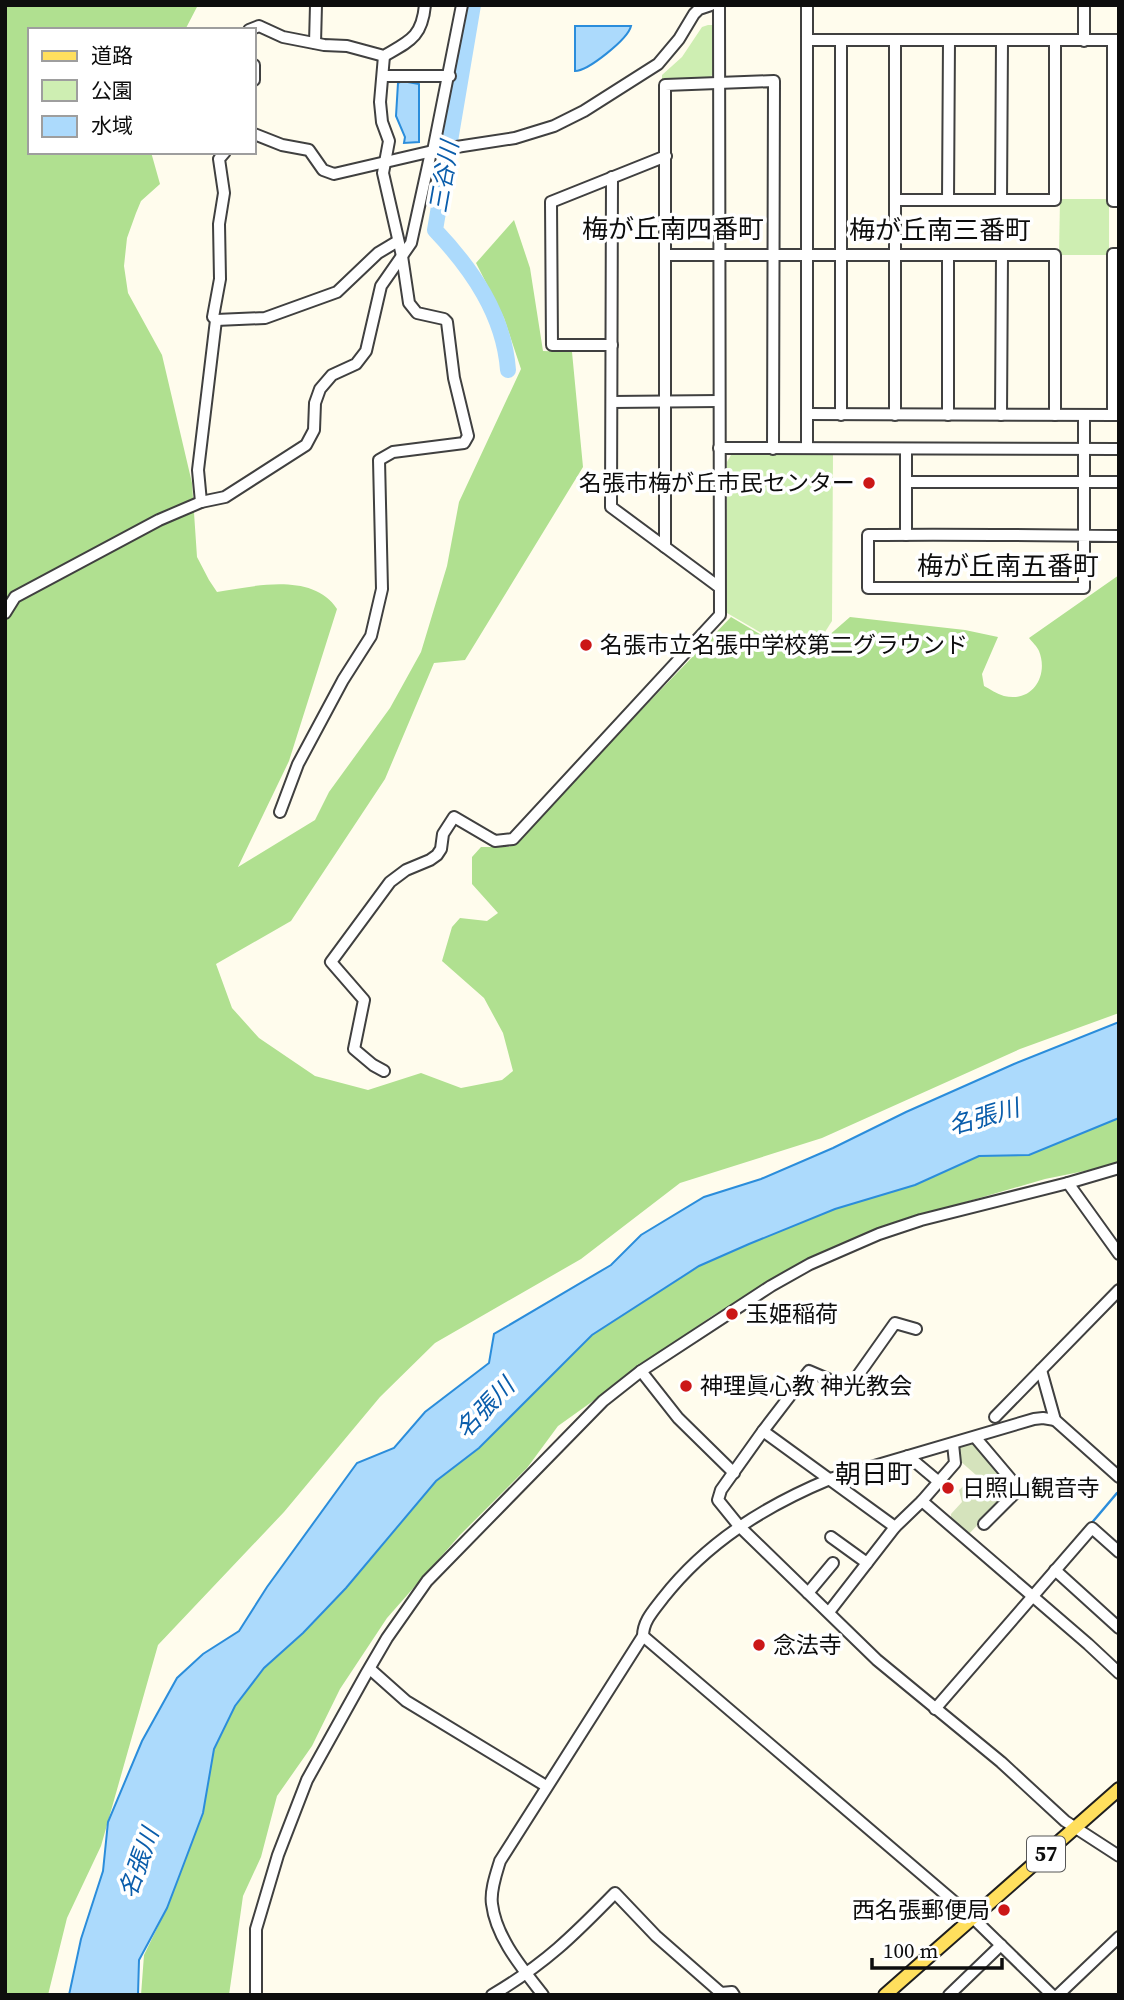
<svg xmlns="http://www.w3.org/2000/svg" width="1124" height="2000" viewBox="0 0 1124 2000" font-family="'Source Serif 4','Noto Sans JP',serif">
<rect width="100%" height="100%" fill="#fffced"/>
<g fill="#ceeeb2">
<polygon points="708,25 715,25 716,72 710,77 662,81 662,75 682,57 702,27"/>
<polygon points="1060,199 1109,199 1109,255 1059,255"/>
<polygon points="833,454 832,621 818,643 775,641 727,613 727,462 731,455"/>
</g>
<g fill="#b0e090">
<path d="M5,5H198L185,30H30V152H151L160,184L141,201L136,213L127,238L124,266L128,293L162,355L192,483L197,557L209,580L217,592C254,586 313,572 337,609L289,761L238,867L315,820L329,792L390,708L421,652L447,566L459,502L521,369L504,318L476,263L514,220L530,268L543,351L572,352L583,467L465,660L434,663L385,779L291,921L216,964L232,1008L259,1038L315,1076L368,1090L421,1073L461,1088L502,1080L513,1071L503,1033L484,998L442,961L452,927L460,918L487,921L498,913L472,884V857L481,847H509L731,617L775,643L819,644L850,617L965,630L998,637L982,674L984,686C990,689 997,694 1004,696C1032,703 1049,676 1039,651C1037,646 1032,642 1029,638L1119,575V1013L1020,1049L822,1138L680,1183L581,1259L435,1343L380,1397L284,1512L158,1645L101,1846L67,1918L48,1995H5Z"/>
<polygon points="1119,1118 1119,1164 1045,1179 887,1225 842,1244 800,1265 712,1316 558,1426 527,1468 460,1535 387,1618 340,1689 312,1746 277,1796 261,1857 243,1896 229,1995 141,1995 144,1955 167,1908 203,1813 214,1749 235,1706 264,1668 303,1633 346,1588 436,1481 479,1448 592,1335 699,1266 749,1244 835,1209 915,1185 979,1156 1029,1155"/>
</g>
<polygon fill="#d5e3bc" points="974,1440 1013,1488 966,1537 951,1522 951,1514 962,1502 959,1490 976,1475 959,1460 957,1444"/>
<g fill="#acdafc" stroke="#2b8ddb" stroke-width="2">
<path d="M575,26H631C628,39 588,71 575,71Z"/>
<polygon points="402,81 419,84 419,142 404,143 405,137 396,116 398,83"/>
<polygon points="1119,1022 1119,1118 1029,1155 979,1156 915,1185 835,1209 749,1244 699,1266 592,1335 479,1448 436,1481 346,1588 303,1633 264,1668 235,1706 214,1749 203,1813 180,1874 167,1908 139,1960 138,1995 69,1995 81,1939 103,1871 108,1822 142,1741 177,1678 203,1654 239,1631 267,1587 357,1463 394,1448 425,1412 489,1363 494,1334 611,1265 641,1235 704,1197 761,1179 833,1148 906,1112 1014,1064"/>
</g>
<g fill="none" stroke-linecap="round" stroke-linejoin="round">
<polyline stroke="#2b8ddb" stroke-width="2.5" points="1090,1525 1117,1493"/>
<path stroke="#acdafc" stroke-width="16" d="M473,5L435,230C472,269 504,315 508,370"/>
<defs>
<g id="minor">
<polyline points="807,5 807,448"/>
<polyline points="1084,5 1084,41"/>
<path d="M249,30L259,26L283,37L324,45L347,46L384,56C410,41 422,37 425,5"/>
<polyline points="807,40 1119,40"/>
<polyline points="1113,40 1113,201 1119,201"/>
<polyline points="895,41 895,415"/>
<polyline points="315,43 316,5"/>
<polyline points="254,65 254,80"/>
<polyline points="383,76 450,76"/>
<polyline points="254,134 282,145 309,150 323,170 334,174 437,150 515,138 554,126 584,111 658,64 679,39 694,14 699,9 711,5"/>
<polyline points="433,151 462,5"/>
<polyline points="612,177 611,507 719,587"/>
<polyline points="895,200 1055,200 1055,41"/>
<polyline points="948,200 949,40"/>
<polyline points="1001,200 1002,41"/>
<polyline points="666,255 1055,255 1055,415"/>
<polyline points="948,255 948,415"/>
<polyline points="216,320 265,318 337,292 378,253 398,241"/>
<polyline points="612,345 552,345 551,202 666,156"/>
<polyline points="612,402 719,401"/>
<polyline points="807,414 1119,415"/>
<polyline points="841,415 841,40"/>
<polyline points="1001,415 1002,255"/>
<path d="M1084,415C1084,473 1084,530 1084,588H868V535C952,534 1035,535 1119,536"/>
<polyline points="1113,415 1113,254 1119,254"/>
<polyline points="719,448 1119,449"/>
<polyline points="906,482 1119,482"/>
<polyline points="201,502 198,470 216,320 213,317 220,279 219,224 224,193 219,159 225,152"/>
<polyline points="906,535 906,449"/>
<polyline points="665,547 665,85 774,81 773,449"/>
<polyline points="5,613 15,597 159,520 201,502 225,497 306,445 314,430 315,403 320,389 332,375 356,364 366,351 381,286 411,243 431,152"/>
<polyline points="280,812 298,764 343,680 371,636 382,589 379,460 393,452 464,443 468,436 454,378 447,322 444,319 417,313 409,303 402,256 383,173 389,141 382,122 380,102 384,56"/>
<polyline points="384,1071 373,1065 354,1049 364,1000 331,962 390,882 406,870 430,860 437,855 441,849 443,834 454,817 495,841 513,839 720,615 719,5"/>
<polyline points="1068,1183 1119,1254"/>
<polyline points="916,1329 895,1323 849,1388 809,1371 763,1431 721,1490 718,1500 739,1526 877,1660 1001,1762 1065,1821 1119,1856"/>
<polyline points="1041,1370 1055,1420 1119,1477"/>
<polyline points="641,1371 678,1418 734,1473"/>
<polyline points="995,1417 1119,1290"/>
<polyline points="763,1431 895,1527"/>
<polyline points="975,1437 1019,1489 984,1524"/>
<polyline points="908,1456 939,1482"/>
<polyline points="922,1501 1088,1644 1119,1673"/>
<polyline points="831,1537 867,1563"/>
<polyline points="1055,1570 1119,1628"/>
<polyline points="808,1593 833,1563"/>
<polyline points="829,1612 895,1527 922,1501 955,1463 953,1444"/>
<polyline points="643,1636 972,1917 1052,1995"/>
<polyline points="370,1669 406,1701 546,1786"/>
<polyline points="935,1709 1092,1528 1119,1552"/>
<polyline points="256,1995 256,1929 278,1855 307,1780 366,1674 387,1638 427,1581 603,1401 641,1371 771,1286 810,1264 879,1234 921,1220 1068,1183 1119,1168"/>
<path d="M492,1995C545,1964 573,1936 615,1893L656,1936L721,1993L732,1992L734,1995"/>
<path d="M543,1995C523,1969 496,1938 492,1904C490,1891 496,1874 500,1861L643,1636C643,1621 654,1610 663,1598C707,1542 765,1506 830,1479L1034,1419L1043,1418L1055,1420"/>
<polyline points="949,1995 1001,1945"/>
<polyline points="1058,1995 1119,1937"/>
</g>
<polyline id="major" points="885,1995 1119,1789"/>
</defs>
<use href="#minor" stroke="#404040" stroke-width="14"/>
<use href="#major" stroke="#1e1e1e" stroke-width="16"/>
<use href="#minor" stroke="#fff" stroke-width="10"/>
<use href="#major" stroke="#ffdf5d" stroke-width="12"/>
</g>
<g fill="#cb1717" stroke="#fff" stroke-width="2.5">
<circle cx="869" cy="483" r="7"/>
<circle cx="586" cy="645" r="7"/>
<circle cx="732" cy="1314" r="7"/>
<circle cx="686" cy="1386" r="7"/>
<circle cx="948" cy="1488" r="7"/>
<circle cx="759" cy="1645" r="7"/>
<circle cx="1004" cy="1910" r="7"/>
</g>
<g text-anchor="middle" stroke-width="7" stroke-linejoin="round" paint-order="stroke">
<rect fill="#fff" stroke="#565656" stroke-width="2" x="1027" y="1836.5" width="38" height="35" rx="5"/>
<g font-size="21" font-weight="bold" fill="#0d0d0d">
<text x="1046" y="1861">57</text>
</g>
<g font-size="23" fill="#0d0d0d" stroke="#fff" text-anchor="start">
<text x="855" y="491" text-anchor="end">名張市梅が丘市民センター</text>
<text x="600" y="653">名張市立名張中学校第二グラウンド</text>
<text x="746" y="1322">玉姫稲荷</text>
<text x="700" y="1394">神理眞心教 神光教会</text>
<text x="962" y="1496">日照山観音寺</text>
<text x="773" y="1653">念法寺</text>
<text x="990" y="1918" text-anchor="end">西名張郵便局</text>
</g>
<g font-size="24" font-style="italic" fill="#0a5dab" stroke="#fff">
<text transform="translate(444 177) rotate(-80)" y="8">三谷川</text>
<text transform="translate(984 1117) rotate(-16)" y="8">名張川</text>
<text transform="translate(485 1408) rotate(-46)" y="8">名張川</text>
<text transform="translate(139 1863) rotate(-70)" y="8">名張川</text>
</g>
<g font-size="26" fill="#0d0d0d" stroke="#fff">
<text x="673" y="238">梅が丘南四番町</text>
<text x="940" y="239">梅が丘南三番町</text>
<text x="1008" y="575">梅が丘南五番町</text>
<text x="874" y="1483">朝日町</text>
</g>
</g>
<rect width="1124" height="2000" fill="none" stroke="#0d0d0d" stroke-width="14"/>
<rect x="28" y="28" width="228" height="126" fill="#ffffff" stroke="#9e9e9e" stroke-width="2"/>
<rect x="42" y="51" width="35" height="10" fill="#ffdf5d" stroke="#9e9e9e" stroke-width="2"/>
<text x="91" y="63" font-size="21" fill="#0d0d0d">道路</text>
<rect x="42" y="80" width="35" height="21" fill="#ceeeb2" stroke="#9e9e9e" stroke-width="2"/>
<text x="91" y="98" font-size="21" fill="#0d0d0d">公園</text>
<rect x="42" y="116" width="35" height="21" fill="#acdafc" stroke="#9e9e9e" stroke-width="2"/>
<text x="91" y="133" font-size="21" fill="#0d0d0d">水域</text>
<path d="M872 1958v10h130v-10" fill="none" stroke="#0d0d0d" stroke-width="3.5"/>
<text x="883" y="1958" font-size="21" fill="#0d0d0d" stroke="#ffffff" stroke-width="5" paint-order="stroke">100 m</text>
</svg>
